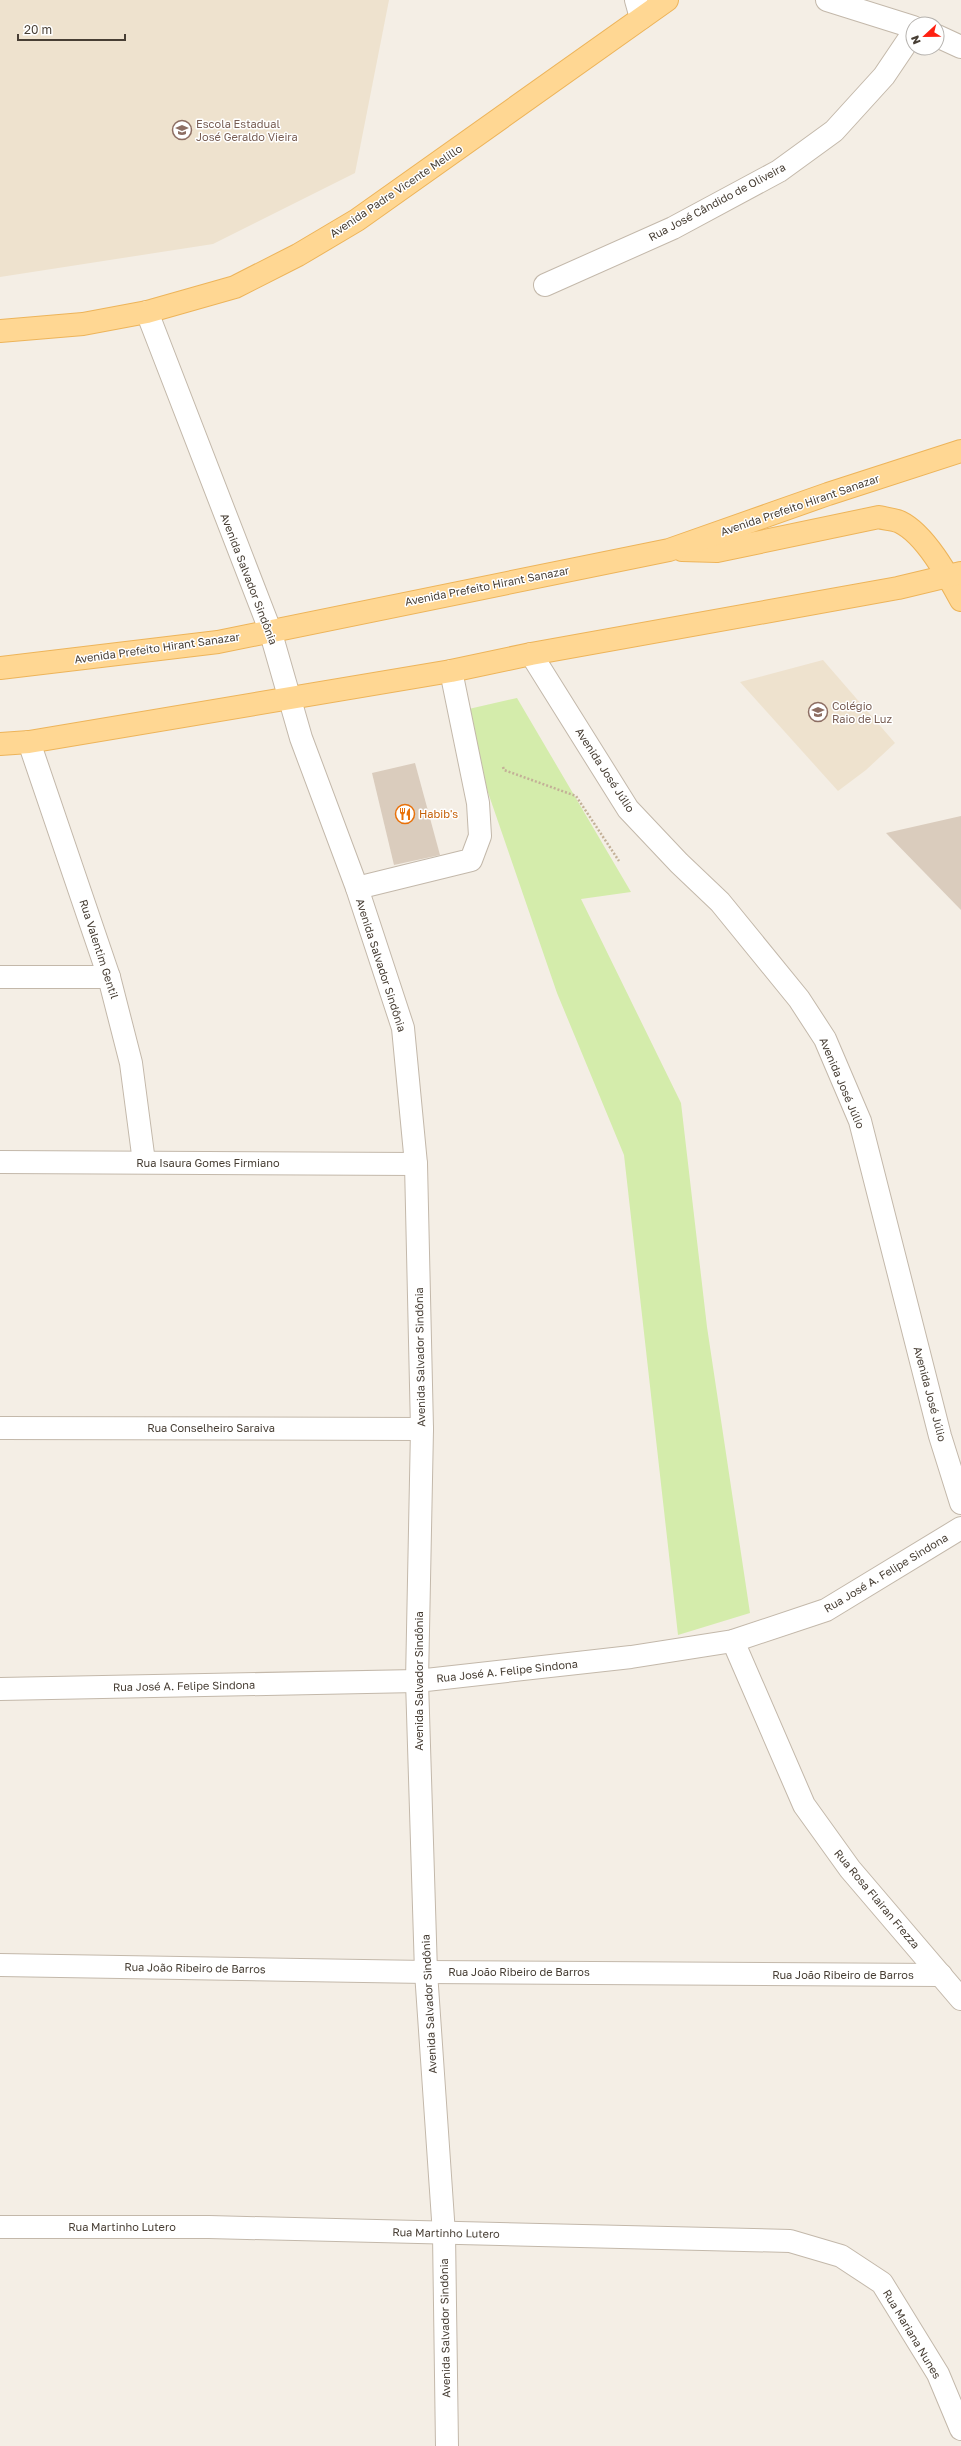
<svg xmlns="http://www.w3.org/2000/svg" width="961" height="2446" viewBox="0 0 961 2446" font-family="'Golos Text',sans-serif">
<rect width="100%" height="100%" fill="#f4eee5"/>
<g fill="#eee2ce">
<polygon points="0,0 389,0 355,173 213,244 0,277"/>
<polygon points="823,660 895,743 866,770 838,791 740,682"/>
</g>
<polygon fill="#d4ecab" points="517,698 631,892 581,899 681,1103 707,1327 750,1613 678,1635 624,1155 557,993 460,711"/>
<g fill="#daccbd">
<polygon points="415,763 440,855 394,865 372,773"/>
<polygon points="961,816 961,910 886,833"/>
</g>
<g fill="none" stroke-linecap="round" stroke-linejoin="round">
<defs>
<g id="minor">
<polyline points="636,0 641,18"/>
<polyline points="827,0 913,27"/>
<polyline points="937,36 961,47"/>
<polyline points="545,285 673,228 779,171 834,131 884,76 913,33"/>
<polyline points="147,312 270,630 301,738 357,888 403,1028 416,1164 422,1429 417,1681 426,1972 444,2234 447,2446"/>
<polyline points="531,654 628,809 679,863 720,902 799,999 825,1039 860,1121 940,1436 961,1503"/>
<polyline points="29,742 109,977 131,1063 144,1162"/>
<polyline points="357,888 471,860 480,836 478,803 451,671"/>
<polyline points="0,977 109,977"/>
<polyline points="0,1162 416,1164"/>
<polyline points="0,1428 422,1429"/>
<polyline points="733,1641 804,1805 850,1869 961,1999"/>
<polyline points="0,1689 417,1681 631,1657 733,1641 826,1610 961,1528"/>
<polyline points="0,1965 426,1972 941,1975"/>
<polyline points="0,2227 209,2227 790,2241 841,2256 882,2283 938,2374 961,2429"/>
</g>
<g id="major">
<polyline points="0,331 83,324 147,312 235,287 298,255 357,220 667,0"/>
<path d="M682,550L717,551L879,517C885,519 894,519 900,522C925,534 948,576 961,600"/>
<polyline points="0,668 218,642 669,550 828,494 961,451"/>
<polyline points="0,744 29,742 451,671 531,654 898,588 961,573"/>
</g>
</defs>
<use href="#minor" stroke="#c3b8aa" stroke-width="24"/>
<use href="#major" stroke="#edb45a" stroke-width="24"/>
<polyline stroke="#c3b097" stroke-width="2.5" stroke-dasharray="2 2" stroke-linecap="butt" points="503,767 504,770 576,796 619,861"/>
<use href="#minor" stroke="#fff" stroke-width="22"/>
<use href="#major" stroke="#ffd793" stroke-width="22"/>
</g>
<defs>
<symbol id="school-ring" viewBox="-11 -11 22 22"><circle r="9.5" fill="#fff" stroke="#8d6e63" stroke-width="1.5"/><path d="M0-5L7-2L0 1L-7-2ZM-4 1L0 2.5L4 1V4Q0 6-4 4Z" fill="#8d6e63"/></symbol>
<symbol id="restaurant-ring" viewBox="-11 -11 22 22"><circle r="9.5" fill="#fff" stroke="#e8710a" stroke-width="1.5"/><path d="M-5-6h1v4h1v-4h1v4h1v-4h1v5L-1.5 .5V6h-2V.5L-5-1ZM5-6V6H3V1.5H1.5Q1.5-4 5-6Z" fill="#e8710a"/></symbol>
</defs>
<g fill-rule="evenodd">
<use href="#school-ring" x="171" y="119" width="22" height="22"/>
<use href="#school-ring" x="807" y="701" width="22" height="22"/>
<use href="#restaurant-ring" x="394" y="803" width="22" height="22"/>
</g>
<g text-anchor="middle" stroke-width="3" stroke-linejoin="round" paint-order="stroke">
<g font-size="11" fill="#785e54" stroke="#fff" text-anchor="start">
<text x="196" y="128">Escola Estadual<tspan x="196" dy="13">José Geraldo Vieira</tspan></text>
<text x="832" y="710">Colégio<tspan x="832" dy="13">Raio de Luz</tspan></text>
</g>
<g font-size="11" fill="#473e34" stroke="#fff">
<text transform="translate(396 191) rotate(-34)" y="4">Avenida Padre Vicente Melillo</text>
<text transform="translate(717 202) rotate(-28)" y="4">Rua José Cândido de Oliveira</text>
<text transform="translate(800 505) rotate(-19)" y="4">Avenida Prefeito Hirant Sanazar</text>
<text transform="translate(249 579) rotate(69)" y="4">Avenida Salvador Sindônia</text>
<text transform="translate(487 586) rotate(-11)" y="4">Avenida Prefeito Hirant Sanazar</text>
<text transform="translate(157 648) rotate(-8)" y="4">Avenida Prefeito Hirant Sanazar</text>
<text transform="translate(605 770) rotate(57)" y="4">Avenida José Júlio</text>
<text transform="translate(99 949) rotate(72)" y="4">Rua Valentim Gentil</text>
<text transform="translate(381 965) rotate(72)" y="4">Avenida Salvador Sindônia</text>
<text transform="translate(842 1083) rotate(67)" y="4">Avenida José Júlio</text>
<text x="208" y="1167">Rua Isaura Gomes Firmiano</text>
<text transform="translate(420 1357) rotate(-91)" y="4">Avenida Salvador Sindônia</text>
<text transform="translate(930 1394) rotate(75)" y="4">Avenida José Júlio</text>
<text x="211" y="1432">Rua Conselheiro Saraiva</text>
<text transform="translate(886 1573) rotate(-31)" y="4">Rua José A. Felipe Sindona</text>
<text transform="translate(507 1671) rotate(-6)" y="4">Rua José A. Felipe Sindona</text>
<text transform="translate(419 1681) rotate(-90)" y="4">Avenida Salvador Sindônia</text>
<text transform="translate(184 1686) rotate(-1)" y="4">Rua José A. Felipe Sindona</text>
<text transform="translate(877 1899) rotate(50)" y="4">Rua Rosa Flairan Frezza</text>
<text transform="translate(195 1968) rotate(1)" y="4">Rua João Ribeiro de Barros</text>
<text x="519" y="1976">Rua João Ribeiro de Barros</text>
<text x="843" y="1979">Rua João Ribeiro de Barros</text>
<text transform="translate(429 2004) rotate(-93)" y="4">Avenida Salvador Sindônia</text>
<text x="122" y="2231">Rua Martinho Lutero</text>
<text transform="translate(446 2233) rotate(1)" y="4">Rua Martinho Lutero</text>
<text transform="translate(445 2328) rotate(-91)" y="4">Avenida Salvador Sindônia</text>
<text transform="translate(912 2334) rotate(59)" y="4">Rua Mariana Nunes</text>
</g>
<g font-size="11" fill="#c56008" stroke="#fff" text-anchor="start">
<text x="419" y="818">Habib's</text>
</g>
</g>
<g transform="translate(925 36) rotate(248)"><circle r="19" fill="#ffffff" stroke="#b5b2ae"/>
<path d="M0-3L7 15L0 10L-7 15Z" fill="#ff2011"/>
<text y="-6" font-size="11" font-weight="bold" text-anchor="middle" fill="#473e34">N</text>
</g>
<path d="M18 34v6h107v-6" fill="none" stroke="#473e34" stroke-width="2"/>
<text x="24" y="34" font-size="12" fill="#473e34" stroke="#ffffff" stroke-width="3" paint-order="stroke">20 m</text>
</svg>
